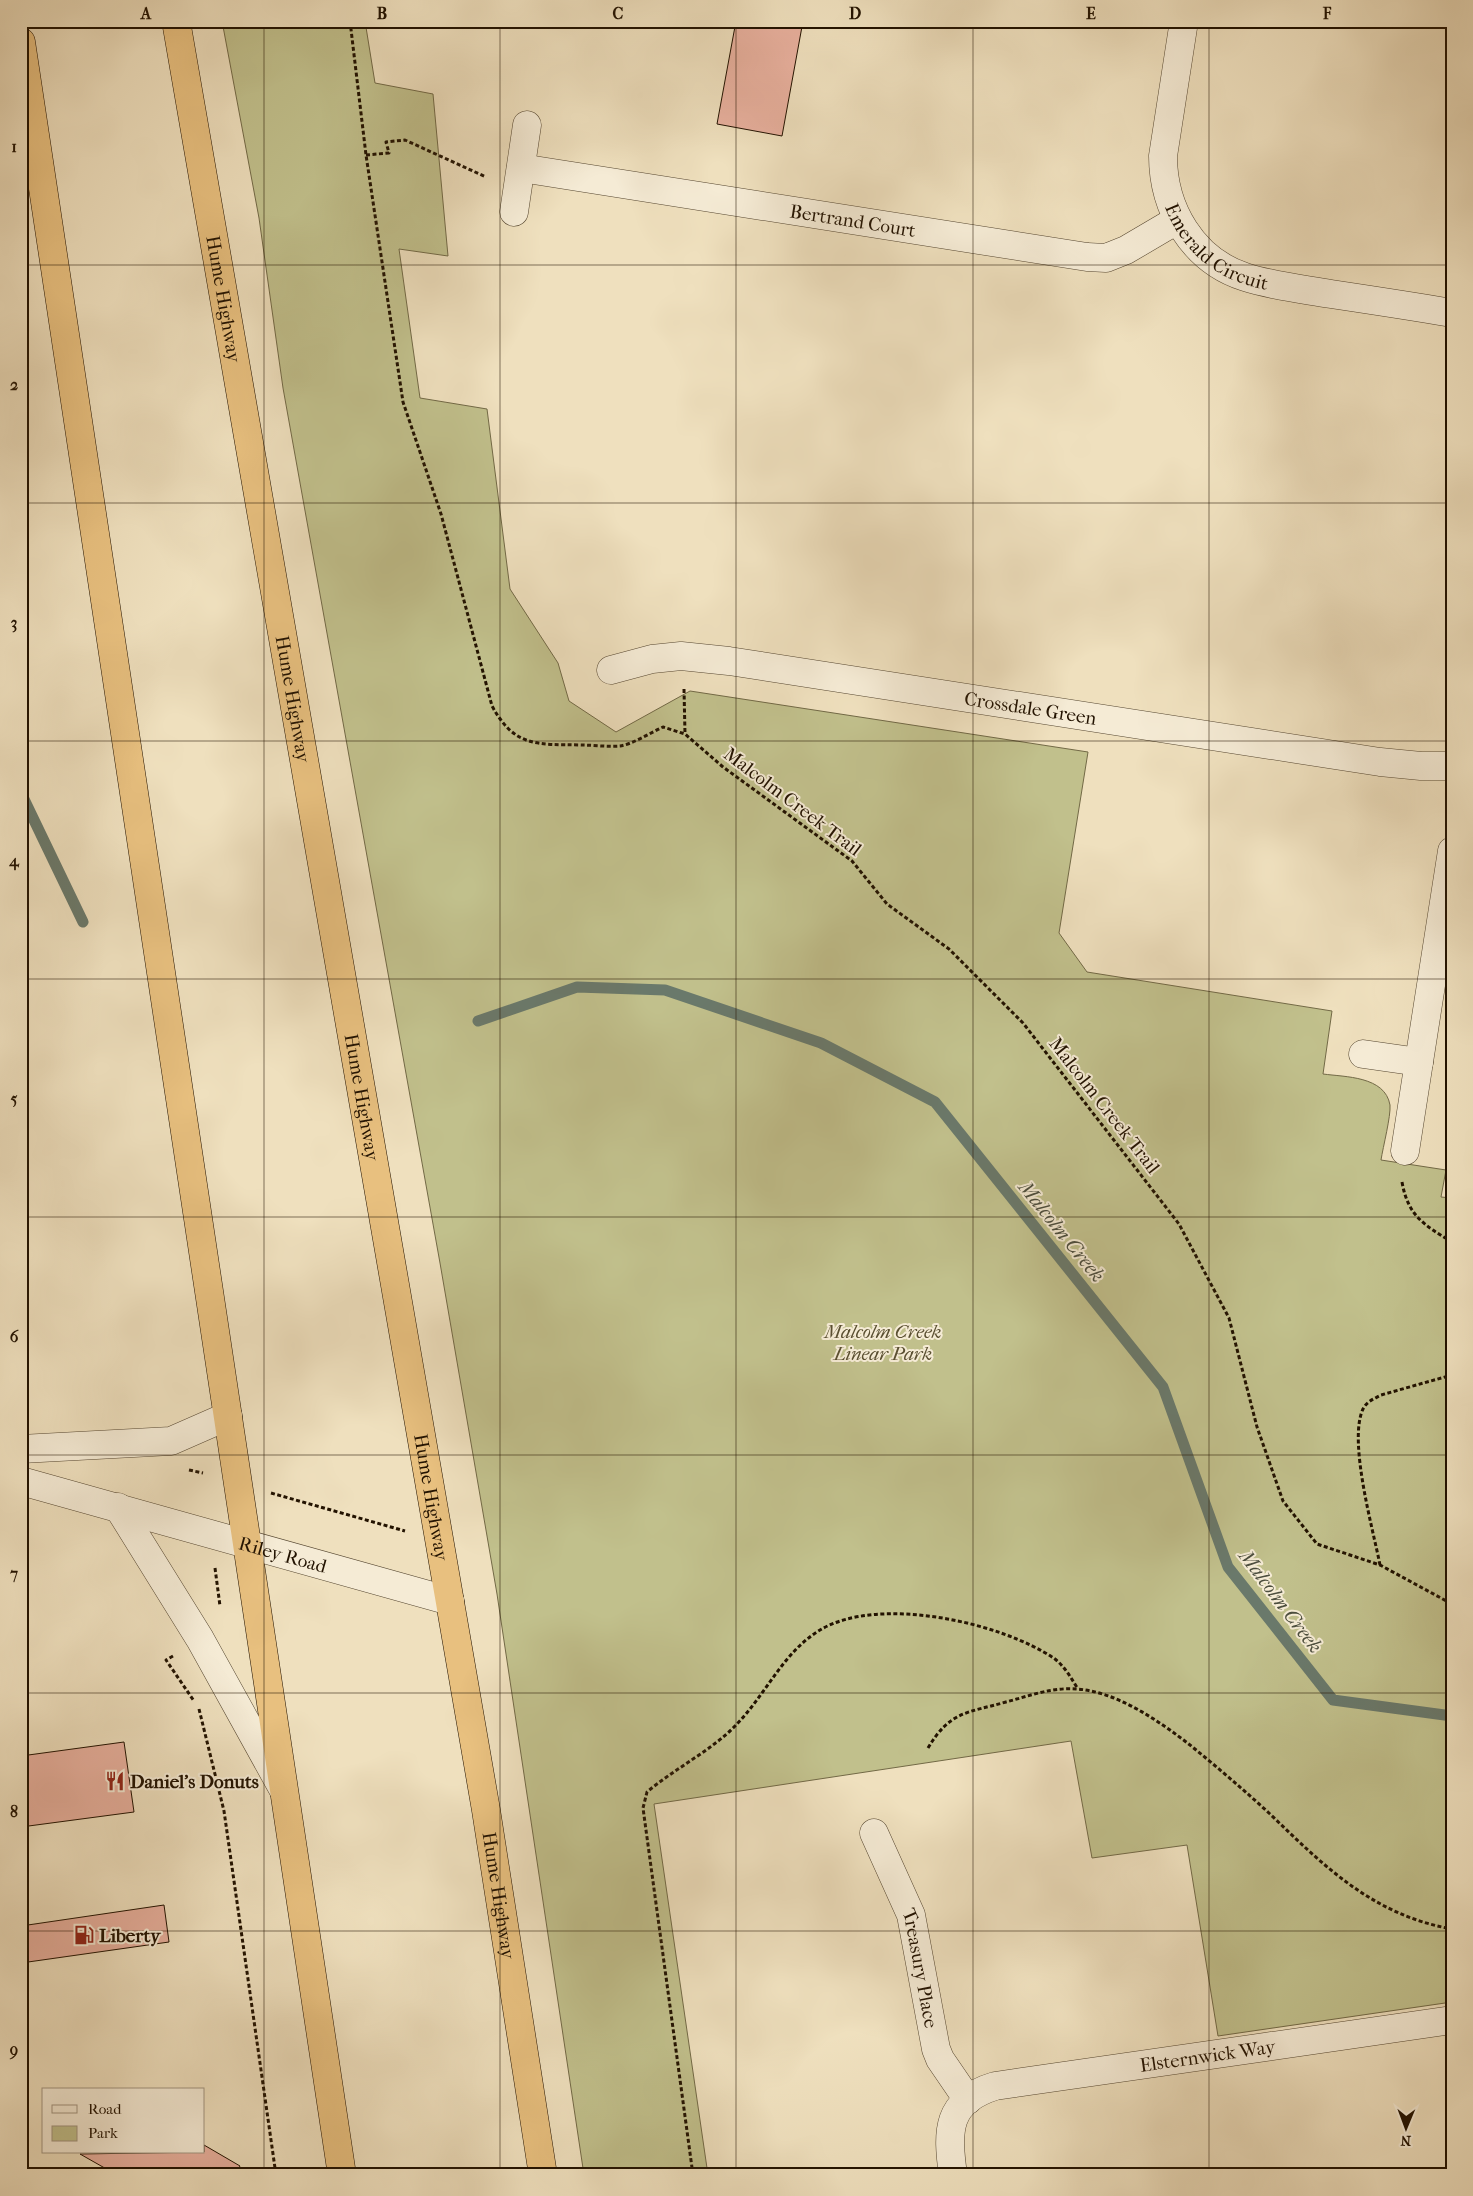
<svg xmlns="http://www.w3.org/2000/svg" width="1473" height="2196" viewBox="0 0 1473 2196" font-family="'IM FELL French Canon',serif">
<rect width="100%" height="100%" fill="#efe0be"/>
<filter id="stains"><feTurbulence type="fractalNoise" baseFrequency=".004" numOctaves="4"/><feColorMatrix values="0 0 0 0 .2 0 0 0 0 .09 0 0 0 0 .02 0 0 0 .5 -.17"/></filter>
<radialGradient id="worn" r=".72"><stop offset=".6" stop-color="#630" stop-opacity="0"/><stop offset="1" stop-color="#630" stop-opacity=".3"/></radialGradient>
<path fill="#c1c08c" stroke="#726946" d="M222,21H365L375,83L433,94L448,256L399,249L420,398L487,409L510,589L558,663L569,701L616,732L690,691L1088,752L1059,933L1087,972L1332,1011L1323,1074C1345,1077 1385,1076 1390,1105C1391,1116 1383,1147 1381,1160L1446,1170L1441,1197L1452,1198V2002L1218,2036L1187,1845L1092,1858L1071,1741L654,1804L708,2175H584L497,1594L440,1263L283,388L259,218Z"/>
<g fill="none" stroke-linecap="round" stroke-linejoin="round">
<g stroke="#6a796b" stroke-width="11">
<polyline points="21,793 83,922"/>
<polyline points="478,1021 577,987 665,990 821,1043 935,1102 1163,1387 1228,1567 1333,1700 1452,1716"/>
</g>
</g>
<g fill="#e8b09e" stroke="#221200">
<polygon points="736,21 803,21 782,136 717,124"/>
<polygon points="124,1742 134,1812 21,1827 21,1756"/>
<polygon points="164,1905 169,1942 21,1963 21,1926"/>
<polygon points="204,2145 240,2166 235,2175 117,2175 80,2154 204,2152"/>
</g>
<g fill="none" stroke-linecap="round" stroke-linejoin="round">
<defs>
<g id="street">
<path id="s1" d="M1184,21L1163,156C1163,208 1192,260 1245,277C1273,286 1302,289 1331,294C1371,300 1411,306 1452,313"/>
<path id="s2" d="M521,168L1087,257L1106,258L1126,250L1177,220"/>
<polyline points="514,212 527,125"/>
<path id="s3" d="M611,670L652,659L681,656L729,661L1380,762L1421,766H1452"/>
<polyline points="1363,1054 1419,1062"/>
<polyline points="1405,1151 1452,851"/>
<polyline points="21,1449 171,1441 228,1416"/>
<path id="s4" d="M21,1481L450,1601"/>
<polyline points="118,1507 200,1639 283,1789"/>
<path id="s5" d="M874,1833L911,1915L936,2049L940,2059L968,2100"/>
<path id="s6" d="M953,2175C947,2131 946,2101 995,2086L1452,2020"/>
</g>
<g id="highway">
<path id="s7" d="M176,21L486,1810L543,2175"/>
<polyline points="21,42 342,2175"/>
</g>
</defs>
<use href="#street" stroke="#554630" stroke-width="29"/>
<use href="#highway" stroke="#221200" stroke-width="29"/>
<g stroke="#221200" stroke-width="3" stroke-dasharray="4 2.5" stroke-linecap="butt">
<path d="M350,21L366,155L403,402L441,514L492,706C515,748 537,744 581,745C593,745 607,747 620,746C633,744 650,733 663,727L685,734L723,767L852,861L887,904L949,949L1023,1023L1179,1224L1229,1318L1257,1427L1283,1501L1317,1544L1380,1565L1452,1604"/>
<polyline points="366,155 389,153 386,142 405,140 486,177"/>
<polyline points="684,689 685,734"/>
<path d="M1402,1182C1408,1216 1424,1225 1452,1242"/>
<polyline points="189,1470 203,1473"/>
<polyline points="271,1493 405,1531"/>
<path d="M1380,1565C1373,1529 1348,1441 1363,1409C1367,1401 1374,1399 1381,1395L1452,1375"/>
<polyline points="215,1568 220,1606"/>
<polyline points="173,1656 166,1660 194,1701"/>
<polyline points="199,1709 224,1811 276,2175"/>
<path d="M928,1748C950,1711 967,1713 1006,1702C1029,1696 1052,1687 1076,1689C1116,1691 1159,1721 1190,1745C1217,1767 1244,1790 1270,1814C1325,1867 1373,1915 1452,1929"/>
<path d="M693,2175L643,1808L647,1792C674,1769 712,1750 735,1726C766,1695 782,1653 820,1630C878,1595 1001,1622 1055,1659C1065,1667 1071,1678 1078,1689"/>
</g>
<use href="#street" stroke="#f5ebd5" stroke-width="28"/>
<use href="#highway" stroke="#e8c07f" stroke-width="28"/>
</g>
<path fill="none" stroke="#221200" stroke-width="1" stroke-opacity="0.55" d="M264,21V2175M500,21V2175M736,21V2175M973,21V2175M1209,21V2175M21,265H1452M21,503H1452M21,741H1452M21,979H1452M21,1217H1452M21,1455H1452M21,1693H1452M21,1931H1452"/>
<defs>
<symbol id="restaurant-bare" viewBox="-9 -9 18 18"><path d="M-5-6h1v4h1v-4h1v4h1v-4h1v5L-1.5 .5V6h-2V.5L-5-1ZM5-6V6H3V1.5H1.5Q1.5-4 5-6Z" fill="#8f2418" stroke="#f5ebd5" stroke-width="2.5" paint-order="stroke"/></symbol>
<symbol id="fuel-bare" viewBox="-9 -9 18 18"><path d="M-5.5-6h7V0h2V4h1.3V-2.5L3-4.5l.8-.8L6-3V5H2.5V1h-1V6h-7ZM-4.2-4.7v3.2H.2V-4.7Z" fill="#8f2418" stroke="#f5ebd5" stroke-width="2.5" paint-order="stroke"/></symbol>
</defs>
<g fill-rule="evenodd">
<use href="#restaurant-bare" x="101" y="1767" width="28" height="28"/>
<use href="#fuel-bare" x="70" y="1921" width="28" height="28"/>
</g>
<g text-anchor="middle" stroke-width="4" stroke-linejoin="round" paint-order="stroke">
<g font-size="19" fill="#221200" stroke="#f5ebd5">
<text dy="7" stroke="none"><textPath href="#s2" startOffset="336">Bertrand Court</textPath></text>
<text dy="7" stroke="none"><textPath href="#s1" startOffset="251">Emerald Circuit</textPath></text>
<text dy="7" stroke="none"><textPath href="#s7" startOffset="282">Hume Highway</textPath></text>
<text dy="7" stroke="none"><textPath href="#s7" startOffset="688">Hume Highway</textPath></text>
<text dy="7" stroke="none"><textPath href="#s3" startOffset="425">Crossdale Green</textPath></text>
<text transform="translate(793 801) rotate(37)" y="7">Malcolm Creek Trail</text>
<text dy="7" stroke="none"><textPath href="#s7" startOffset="1092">Hume Highway</textPath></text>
<text transform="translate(1105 1105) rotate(52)" y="7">Malcolm Creek Trail</text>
<text dy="7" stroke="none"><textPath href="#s7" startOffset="1498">Hume Highway</textPath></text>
<text dy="7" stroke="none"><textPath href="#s4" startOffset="272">Riley Road</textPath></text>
<text dy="7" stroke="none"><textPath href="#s7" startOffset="1902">Hume Highway</textPath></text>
<text dy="7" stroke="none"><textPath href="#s5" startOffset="144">Treasury Place</textPath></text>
<text dy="7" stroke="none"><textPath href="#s6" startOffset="326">Elsternwick Way</textPath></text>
</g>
<g font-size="19" font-style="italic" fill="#5a4f31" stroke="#f5ebd5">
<text x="883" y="1338">Malcolm Creek<tspan x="883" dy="22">Linear Park</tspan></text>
</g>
<g font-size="19" font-weight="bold" fill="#221200" stroke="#f5ebd5" text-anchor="start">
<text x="130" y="1788">Daniel's Donuts</text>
<text x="99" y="1942">Liberty</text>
</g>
<g font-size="20" font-style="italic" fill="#4c4e3e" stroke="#f5ebd5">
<text transform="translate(1062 1231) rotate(51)" y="7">Malcolm Creek</text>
<text transform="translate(1281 1601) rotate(53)" y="7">Malcolm Creek</text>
</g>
</g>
<rect width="1473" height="2196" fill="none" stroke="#efe0be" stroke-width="55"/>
<rect x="42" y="2088" width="162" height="65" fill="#f5ebd5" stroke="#a19480"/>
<rect x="52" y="2105" width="25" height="8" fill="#f5ebd5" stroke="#a19480"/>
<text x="88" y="2114" font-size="15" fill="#221200">Road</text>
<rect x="52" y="2126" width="25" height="15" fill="#c1c08c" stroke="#a19480"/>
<text x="88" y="2138" font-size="15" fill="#221200">Park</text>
<g transform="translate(1406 2128) rotate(181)" stroke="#f5ebd5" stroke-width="4" paint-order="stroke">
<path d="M0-4L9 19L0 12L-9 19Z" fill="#221200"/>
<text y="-8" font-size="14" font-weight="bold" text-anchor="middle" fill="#221200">N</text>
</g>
<rect x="28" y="28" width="1418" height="2140" fill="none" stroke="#221200" stroke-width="2"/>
<g font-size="16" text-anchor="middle" font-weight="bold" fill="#221200">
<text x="146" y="19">A</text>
<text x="382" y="19">B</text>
<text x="618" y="19">C</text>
<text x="855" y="19">D</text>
<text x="1091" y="19">E</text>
<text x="1327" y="19">F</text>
<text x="14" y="152">1</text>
<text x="14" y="390">2</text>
<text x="14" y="628">3</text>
<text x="14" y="866">4</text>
<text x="14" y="1104">5</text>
<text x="14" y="1342">6</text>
<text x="14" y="1579">7</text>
<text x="14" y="1817">8</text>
<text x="14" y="2055">9</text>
</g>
<rect width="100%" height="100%" filter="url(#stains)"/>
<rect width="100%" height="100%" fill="url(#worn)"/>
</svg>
